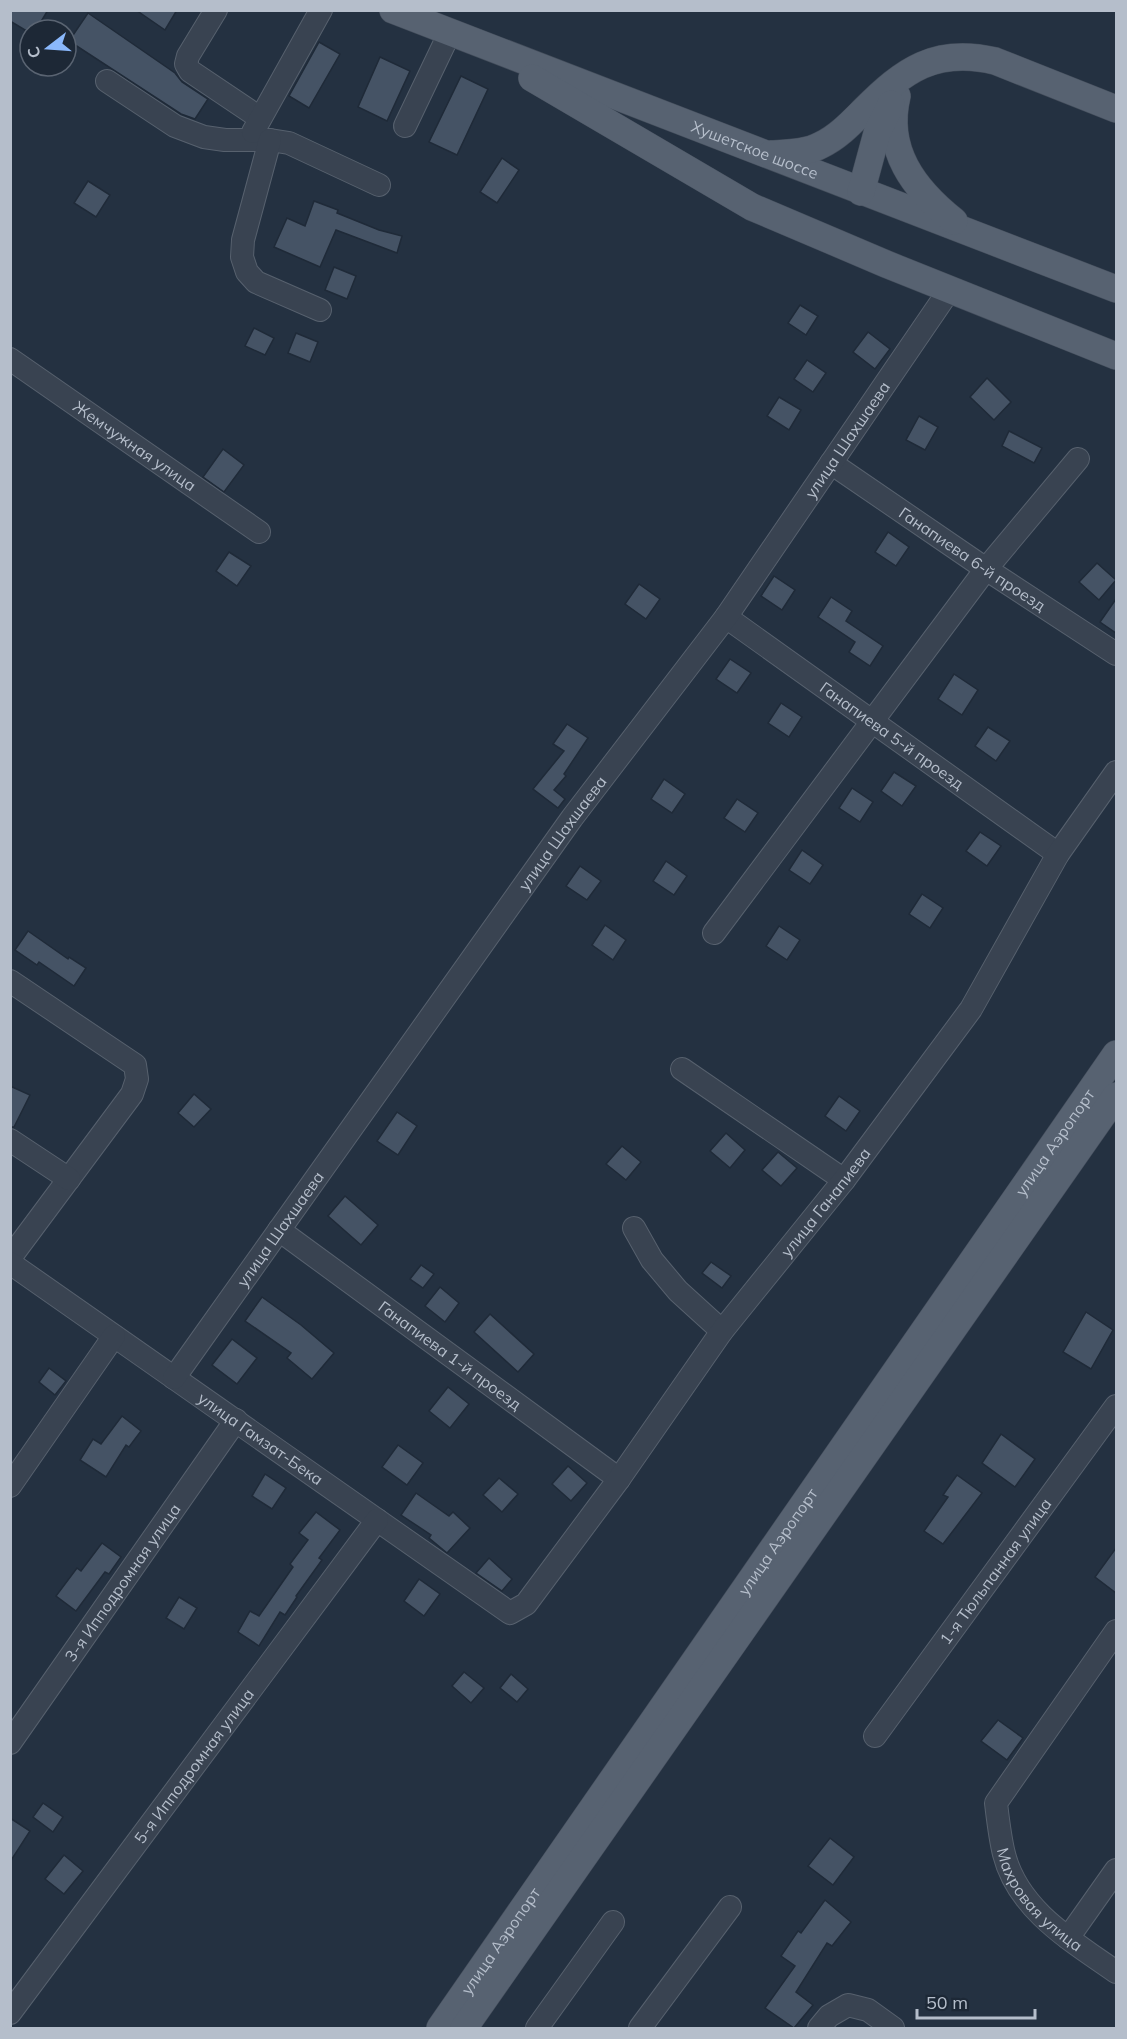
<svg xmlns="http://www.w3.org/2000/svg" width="1127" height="2039" viewBox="0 0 1127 2039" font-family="Mulish,sans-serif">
<rect width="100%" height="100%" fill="#243141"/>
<g fill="#455365" stroke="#1f2a38" stroke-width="1.5">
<polygon points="10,10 48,10 36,30 25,30 10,21"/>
<polygon points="136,10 177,10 165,30"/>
<polygon points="88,13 175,73 182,82 208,99 195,119 181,114 69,41"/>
<polygon points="319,42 340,54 309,108 289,96"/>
<polygon points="380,57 410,71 387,121 358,107"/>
<polygon points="461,76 488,89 457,155 429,142"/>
<polygon points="502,158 519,170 497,203 480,192"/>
<polygon points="88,181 110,195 96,217 74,203"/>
<polygon points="314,201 338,210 337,213 379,230 402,236 397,253 336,230 320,267 274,247 287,218 305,226"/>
<polygon points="334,267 356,276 347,299 325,290"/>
<polygon points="800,305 818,316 806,335 788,323"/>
<polygon points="254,328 274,338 265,355 245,346"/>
<polygon points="868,332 890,349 875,369 853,352"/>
<polygon points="296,333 318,342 310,362 288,353"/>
<polygon points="807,360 826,373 813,392 794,379"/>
<polygon points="987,378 1011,402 994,420 970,397"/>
<polygon points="779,397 801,410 789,430 767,416"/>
<polygon points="919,416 938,427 925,450 906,440"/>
<polygon points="1009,431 1042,448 1034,463 1002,446"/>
<polygon points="223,449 244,465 224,492 203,477"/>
<polygon points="888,532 909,547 896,566 875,552"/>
<polygon points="229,552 251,566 237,586 216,571"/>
<polygon points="1097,563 1116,580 1099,600 1079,582"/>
<polygon points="774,576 795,590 782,610 761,596"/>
<polygon points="639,584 660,599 646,619 625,604"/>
<polygon points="831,597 852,611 846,621 883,646 870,666 849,652 855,642 818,617"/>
<polygon points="1116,599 1116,633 1100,622"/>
<polygon points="730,659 751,673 737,693 716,679"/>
<polygon points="954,674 978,690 962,715 938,699"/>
<polygon points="781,703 802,717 789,737 768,723"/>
<polygon points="567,724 588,738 564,774 566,776 554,790 565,799 558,808 533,789 564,751 553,744"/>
<polygon points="988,727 1010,741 996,761 975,746"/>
<polygon points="894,772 916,786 902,806 881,791"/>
<polygon points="664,779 685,794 672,813 651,799"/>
<polygon points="852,788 873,802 860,822 839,808"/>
<polygon points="737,799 758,813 745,832 724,818"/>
<polygon points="980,832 1001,846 987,866 966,851"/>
<polygon points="802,850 823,865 810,884 789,870"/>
<polygon points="666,861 687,876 674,895 653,881"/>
<polygon points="580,866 601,881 587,900 566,886"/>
<polygon points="922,894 943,908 930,928 909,914"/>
<polygon points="605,925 626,940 613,960 592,945"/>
<polygon points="779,926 800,940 787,960 766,946"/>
<polygon points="28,931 68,959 69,957 86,968 74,986 39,962 37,965 15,950"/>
<polygon points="10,1086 30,1095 14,1127 10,1127"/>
<polygon points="194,1094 211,1109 194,1127 178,1113"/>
<polygon points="839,1096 860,1111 846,1131 825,1116"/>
<polygon points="397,1112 417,1126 398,1155 377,1141"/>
<polygon points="726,1133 745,1150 730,1168 710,1151"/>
<polygon points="622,1146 641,1162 626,1180 606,1164"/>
<polygon points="778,1152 797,1168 781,1186 762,1170"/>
<polygon points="345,1196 378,1225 361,1245 328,1216"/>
<polygon points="711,1262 731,1276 722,1288 702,1273"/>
<polygon points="421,1265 434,1274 423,1288 410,1279"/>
<polygon points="440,1287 459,1303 445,1322 425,1306"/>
<polygon points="262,1297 301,1325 334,1353 312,1379 287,1358 291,1353 245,1321"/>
<polygon points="1086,1312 1113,1330 1091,1369 1063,1352"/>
<polygon points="490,1314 534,1354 518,1372 474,1332"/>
<polygon points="232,1339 257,1358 237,1384 212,1365"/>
<polygon points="49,1368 66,1381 55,1395 39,1382"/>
<polygon points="448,1387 469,1404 450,1428 429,1411"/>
<polygon points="122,1416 141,1431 129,1447 126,1445 106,1477 80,1460 93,1439 101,1444"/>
<polygon points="1001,1434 1035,1459 1015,1487 982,1463"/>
<polygon points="398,1445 423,1463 407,1485 382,1467"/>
<polygon points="568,1466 587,1483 571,1501 552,1484"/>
<polygon points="265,1474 286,1488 272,1509 252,1496"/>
<polygon points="957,1475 982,1493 943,1544 924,1531 948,1497 943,1495"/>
<polygon points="499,1478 518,1494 502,1512 483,1495"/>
<polygon points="416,1493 449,1516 453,1512 470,1528 447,1553 429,1538 431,1535 401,1515"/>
<polygon points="316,1512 340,1530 319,1558 322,1560 296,1596 297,1597 285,1615 280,1612 259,1646 238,1632 250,1611 259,1616 293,1567 290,1564 308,1540 299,1533"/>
<polygon points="102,1543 121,1557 109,1574 105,1572 76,1611 56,1596 77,1568 81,1571"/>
<polygon points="1116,1548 1116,1593 1095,1577"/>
<polygon points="489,1558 512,1579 502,1591 476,1573"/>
<polygon points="419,1579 440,1594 424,1616 404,1601"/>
<polygon points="179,1597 197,1608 184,1629 166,1618"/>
<polygon points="464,1672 484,1688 471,1703 452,1686"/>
<polygon points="511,1674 528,1689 517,1702 500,1688"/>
<polygon points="998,1720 1023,1738 1007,1760 981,1741"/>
<polygon points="43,1803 63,1817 53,1832 33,1817"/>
<polygon points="10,1818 30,1831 10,1862"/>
<polygon points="830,1838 854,1857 833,1885 808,1866"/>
<polygon points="64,1855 83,1871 64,1894 45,1879"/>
<polygon points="825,1900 851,1922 832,1946 827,1943 796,1992 813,2005 794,2028 765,2008 795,1966 781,1956 798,1931 801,1933"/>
</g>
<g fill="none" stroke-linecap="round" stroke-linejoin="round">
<defs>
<g id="minor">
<polyline points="216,10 188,56 186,64 190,71 260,118"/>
<polyline points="107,81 175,126 204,137 225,140 270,140 289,143 379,185"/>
<polyline points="405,126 450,32"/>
<polyline points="253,132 321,10"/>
<polyline points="270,140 243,240 242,257 247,272 256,282 320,310"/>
<path id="s1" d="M10,359L259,532"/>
<path id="s2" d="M831,463L986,569L1116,654"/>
<path id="s3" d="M726,617L1058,854"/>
<polyline points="714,933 986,569 1078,459"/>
<polyline points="10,981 135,1065 137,1079 132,1094 10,1258"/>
<polyline points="682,1069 844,1180"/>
<polyline points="10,1140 69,1179"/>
<polyline points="634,1228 652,1260 678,1291 722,1331"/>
<path id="s4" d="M279,1230L619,1479"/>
<path id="s5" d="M10,1263L510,1613L526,1604L619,1479L722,1331L844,1180L971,1009L1058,854L1116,772"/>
<path id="s6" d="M174,1378L572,818L726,617L950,289"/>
<polyline points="10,1486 114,1336"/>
<path id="s7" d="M1116,1631L996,1803C998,1820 1000,1838 1004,1854C1018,1910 1072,1941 1116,1972"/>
<path id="s8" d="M875,1736L1116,1406"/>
<path id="s9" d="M10,1743L236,1420"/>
<polyline points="1068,1938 1116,1870"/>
<path id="s10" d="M10,2013L377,1520"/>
<polyline points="537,2028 613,1922"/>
<polyline points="640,2028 730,1907"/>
<polyline points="819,2028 829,2016 848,2005 868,2010 893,2028"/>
</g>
<g id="major">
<path id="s11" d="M393,10L1116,289"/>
<polyline points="532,78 752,207 886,264 1116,356"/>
<path d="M897,96C884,150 914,189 954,221"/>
<path d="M771,154C787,153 807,153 821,145C838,137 851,123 864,110C904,70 935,47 995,61L1116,109"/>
<polyline points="861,192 877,133 891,104"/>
<path id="s12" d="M440,2028L1116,1054"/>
<polyline points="464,2028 1116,1096"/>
</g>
</defs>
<use href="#minor" stroke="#57616e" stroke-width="24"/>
<use href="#major" stroke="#424c5a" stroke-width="28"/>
<use href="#minor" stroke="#394351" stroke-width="22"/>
<use href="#major" stroke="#576271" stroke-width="27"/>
</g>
<g text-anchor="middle" stroke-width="5" stroke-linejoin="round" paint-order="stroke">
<g font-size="16" fill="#b5becb" stroke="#1d2836">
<text dy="6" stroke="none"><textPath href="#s11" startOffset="388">Хушетское шоссе</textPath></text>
<text dy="6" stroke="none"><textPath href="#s6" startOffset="1155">улица Шахшаева</textPath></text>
<text dy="6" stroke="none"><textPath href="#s1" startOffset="152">Жемчужная улица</textPath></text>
<text dy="6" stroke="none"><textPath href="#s2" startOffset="171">Ганапиева 6-й проезд</textPath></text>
<text dy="6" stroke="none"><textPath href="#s3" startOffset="204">Ганапиева 5-й проезд</textPath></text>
<text dy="6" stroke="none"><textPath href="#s6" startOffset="669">улица Шахшаева</textPath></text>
<text dy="6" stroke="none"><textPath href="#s12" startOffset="1078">улица Аэропорт</textPath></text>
<text dy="6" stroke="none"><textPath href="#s5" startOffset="1130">улица Ганапиева</textPath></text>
<text dy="6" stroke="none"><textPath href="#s6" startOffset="183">улица Шахшаева</textPath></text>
<text dy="6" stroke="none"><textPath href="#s4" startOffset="212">Ганапиева 1-й проезд</textPath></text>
<text dy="6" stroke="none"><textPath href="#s5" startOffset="306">улица Гамзат-Бека</textPath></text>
<text dy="6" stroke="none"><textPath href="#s12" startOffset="592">улица Аэропорт</textPath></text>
<text dy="6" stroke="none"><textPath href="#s8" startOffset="204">1-я Тюльпанная улица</textPath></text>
<text dy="6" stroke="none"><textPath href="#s9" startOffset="196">3-я Ипподромная улица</textPath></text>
<text dy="6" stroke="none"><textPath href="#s10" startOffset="308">5-я Ипподромная улица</textPath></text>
<text dy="6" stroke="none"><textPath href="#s7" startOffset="320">Махровая улица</textPath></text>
<text dy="6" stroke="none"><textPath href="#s12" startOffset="106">улица Аэропорт</textPath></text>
</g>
</g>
<rect width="1127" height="2039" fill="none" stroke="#b5becb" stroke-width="24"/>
<g transform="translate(48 48) rotate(253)"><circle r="28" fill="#1d2836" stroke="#5a6472" stroke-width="1.5"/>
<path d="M0-4.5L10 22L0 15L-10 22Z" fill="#8ab8fc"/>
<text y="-9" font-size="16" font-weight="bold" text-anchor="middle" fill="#b5becb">С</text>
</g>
<path d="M917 2009v9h118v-9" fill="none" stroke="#b5becb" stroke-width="3"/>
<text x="926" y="2009" font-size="18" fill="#b5becb" stroke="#1d2836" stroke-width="4.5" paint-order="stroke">50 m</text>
</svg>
